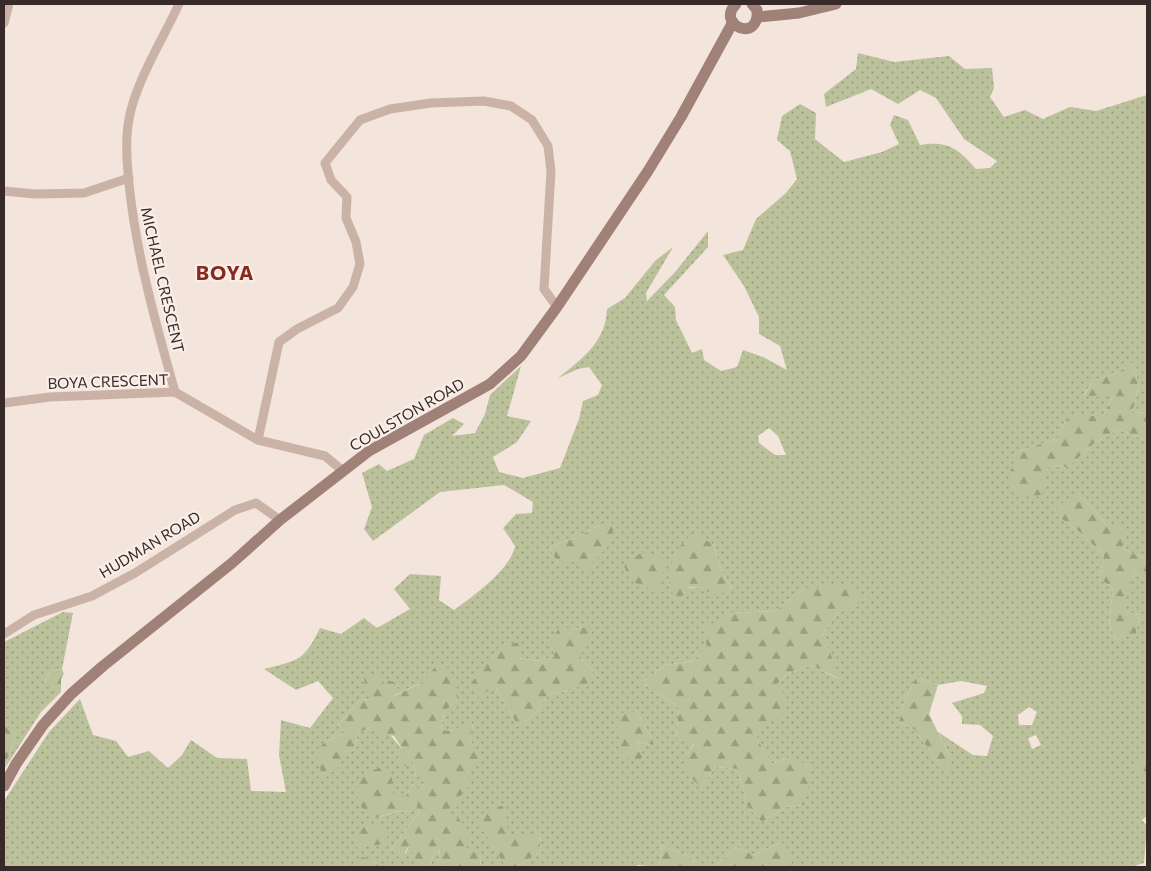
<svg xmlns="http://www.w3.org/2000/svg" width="1151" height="871" viewBox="0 0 1151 871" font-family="Commissioner,sans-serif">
<defs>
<pattern id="grass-dots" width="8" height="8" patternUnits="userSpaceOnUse" patternTransform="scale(1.25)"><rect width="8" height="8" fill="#bbc29b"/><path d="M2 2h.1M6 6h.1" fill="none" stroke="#999e7e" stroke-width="1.8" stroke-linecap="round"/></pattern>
<pattern id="forest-firs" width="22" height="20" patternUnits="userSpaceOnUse" patternTransform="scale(1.25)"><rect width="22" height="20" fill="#bbc29b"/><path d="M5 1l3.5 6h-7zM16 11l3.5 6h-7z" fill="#999e7e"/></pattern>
</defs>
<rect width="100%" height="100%" fill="#f3e4dc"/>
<g fill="url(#grass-dots)" fill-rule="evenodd">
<path d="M858,53L894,62L949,56L965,69L992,68L994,88L990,97L1004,117L1025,110L1043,119L1070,107L1096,111L1147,95V412L1132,413L1139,386L1133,363L1122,370L1093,381L1084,395H1114L1103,416H1068L1058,438L1020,451L1049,466L1068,467L1093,444L1119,429L1147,441V559L1122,549L1106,524L1079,494L1058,516L1081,533L1104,555L1099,578L1113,589L1109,625L1116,639L1136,632L1140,615L1120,611L1134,572L1147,583V756L1139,757L1142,780L1147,782V816L1142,820L1147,826L1144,863L1131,867H789L792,860L781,842L754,855L736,847L714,867H693L695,860L662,845L659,867L638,865L637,867H517L540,852L541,833L508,836L503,806L497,850L506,867H480L481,857L462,849L446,812L457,799L468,768L480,756L470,740L473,724L455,731L441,730L444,712L457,700L425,681L393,696L398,685L375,700L361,699L338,725L345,732L323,744L345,752L354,750L358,733L371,727L377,720L412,760L416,776L424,782L422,792L412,784L406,796H392V778L375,818L399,811L411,812L415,801L420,811L391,850L406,853L409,846L431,866L433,855L440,849L438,864L443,867H381L374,861L348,867H4V801L49,732L80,699L93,735L116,741L128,757L149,751L168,768L182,755L191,740L217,758L247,759L251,791L286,792L279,755L281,720L310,728L333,698L318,681L296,690L264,669C299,660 303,662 320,628L341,634L364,618L377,628L410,609L394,589L410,574L441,576L439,600L454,610C472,597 511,569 515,546L503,528L516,514L532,513L533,502L504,485L440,492L373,541L364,529L372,507L362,473L379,464L387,471L414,459L424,435L453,418L464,424L452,436L475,433L485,414L490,395L521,366L507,416L531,421L517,442L493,457L499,472L523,478L560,468L579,419L583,401L598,395L602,385L589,367L578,369L558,378C582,359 606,342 607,309L625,298L655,261L673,247L646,293L647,301L676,271L708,231V247L664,295L675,307L676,320L692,353L702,349L704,360L721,371L737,367L743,350L763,357L787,370L780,346L759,334V317L744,286L723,255L743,250L756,219L786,193L797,179L790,151L777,140L782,116L800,104L816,113L815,139L844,162L882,152L899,144L890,125L894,115L908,120L920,145C948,140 959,149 976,169L990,168L997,161L964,139L936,98L920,90L898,104L871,89L826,107L824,94L856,69ZM769,428L778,436L786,455H775L759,443L758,436ZM601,524L558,564L550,548L564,541L576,538ZM713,544L722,571L732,588L716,595L702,588L669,587L675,552ZM805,588L868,598L836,614L823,634L839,679L811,665L788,674L777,684L754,732L771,764L791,757L804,805L786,807L762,822L747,805L738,769L715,767L701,787L687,755L694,743L676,737L679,708L641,682L666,665L693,661L707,648L730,613L775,611ZM586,626L581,659L593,671L568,691L549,694L534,715L518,726L495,686L518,658L540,661L554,657L570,630ZM916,677L938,685L961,681L987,686L984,693L952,703L962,716V724L980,725L993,736L987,756L973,755L938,732L949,755V777L915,730L899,722L904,703ZM1029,707L1037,712L1032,725H1019L1018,715ZM636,711L652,738V745L636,742L643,757L623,755ZM1036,735L1041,745L1032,749L1028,738ZM365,825L375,844L358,848Z"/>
<polygon points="63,612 73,613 62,669 50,671 45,681 61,692 41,712 5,768 16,735 4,724 4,642"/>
</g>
<g fill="url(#forest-firs)">
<polygon points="1133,362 1139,386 1132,413 1147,412 1147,441 1119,429 1093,444 1068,467 1049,466 1042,495 1014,497 1009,474 1020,451 1058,438 1068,416 1103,416 1114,395 1084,396 1093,381 1122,370"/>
<polygon points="1079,494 1106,524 1127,524 1122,549 1147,559 1147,583 1134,572 1121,611 1140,615 1136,633 1116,639 1109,625 1113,589 1099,578 1104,555 1081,533 1058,516 1057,506"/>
<polygon points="601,524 613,527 612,541 586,571 577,561 558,564 550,548 564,541 576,538"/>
<polygon points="692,533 713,544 722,571 732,588 716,596 702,588 689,587 678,602 669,587 672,563 675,552"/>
<path d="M642,552L658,555L665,560L660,590C639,586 633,586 624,566Z"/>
<polygon points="849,586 869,598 836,614 823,634 840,679 811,665 788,674 777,684 789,701 783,715 754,732 771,764 791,757 812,767 804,805 786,807 762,822 747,805 738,769 715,767 701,787 684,771 687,755 694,744 676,737 679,708 641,682 666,665 693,661 707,648 704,628 730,613 775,611 805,588"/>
<path d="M562,624L570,630L586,626L593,631L584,643L581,659L593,671L591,682L568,691L549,694L534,715L518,726L495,686L476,699L472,682C487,663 495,648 520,642L522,649L518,658L539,661L554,657L551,640Z"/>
<path d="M437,664L447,667L457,685V700L444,712L441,730L455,731L464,723L473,724L470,740L481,756L468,768L469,786L447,812C460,817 463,823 470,835L463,849L474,847L481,857L480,867H443L438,864L440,849L433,855L431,866L418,864L409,846L401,859L391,850L420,811L415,802L411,812L398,811L375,818L359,805L356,789L366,772L383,767L392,778L393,796H406L412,784L422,791L424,782L416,776L412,760L406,766L396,763L402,748L394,736L376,734L377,721L371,727L358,733L354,750L345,752L337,770L322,775L316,752L323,744L345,732L338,725L361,699L374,700L366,692L364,677L379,675L383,686L387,680L398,684L394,696L425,681Z"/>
<polygon points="62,669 64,674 61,679 61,692 45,682 50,671"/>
<polygon points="916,677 938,685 929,714 949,755 949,778 915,730 899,722 904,703"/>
<polygon points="636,711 652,738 653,745 636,742 643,757 636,762 622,755 616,721 621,713"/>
<polygon points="4,724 16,735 4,770"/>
<polygon points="1139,756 1147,756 1147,782 1142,780 1134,769"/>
<polygon points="503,806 509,835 541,833 540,852 517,867 506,867 479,824 491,808"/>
<polygon points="365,825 386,826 388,843 358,848 354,840"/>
<polygon points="781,842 793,860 789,867 714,867 736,847 754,855"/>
<polygon points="662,845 695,860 693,867 659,867"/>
<polygon points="363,857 374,861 381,867 348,867"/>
</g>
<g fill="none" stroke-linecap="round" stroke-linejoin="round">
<g stroke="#cbb2a7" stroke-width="9">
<polyline points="4,23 9,4"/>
<polyline points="4,191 35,194 84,193 129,178"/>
<path d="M175,392C156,324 136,254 129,184C127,163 125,140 129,119C135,83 164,37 179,4"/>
<polyline points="4,403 50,397 175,392 258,440 325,456 343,471"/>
<polyline points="258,440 279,342 297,329 338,308 353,287 360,264 356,242 346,218 347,197 331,180 325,163 360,120 390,109 431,103 484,101 511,106 532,120 548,146 551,171 544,289 557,307"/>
<polyline points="4,634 34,615 92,596 135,573 235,510 256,503 280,520"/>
</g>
<g stroke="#9f8178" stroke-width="11">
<path d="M736,4C715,25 760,44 757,10L752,4"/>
<polyline points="758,17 799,13 836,4"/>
<polyline points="4,786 16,764 43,725 71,694 103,666 232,563 280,520 369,451 490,384 521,356 557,307 648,171 681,117 733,22"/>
</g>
</g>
<g text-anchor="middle" stroke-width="4.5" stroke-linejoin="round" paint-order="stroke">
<g font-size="15" fill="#382a28" stroke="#faefe8">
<text transform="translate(162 280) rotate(77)" y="5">MICHAEL CRESCENT</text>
<text transform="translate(108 382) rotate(-2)" y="5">BOYA CRESCENT</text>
<text transform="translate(407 415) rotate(-30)" y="5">COULSTON ROAD</text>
<text transform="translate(150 545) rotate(-31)" y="5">HUDMAN ROAD</text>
</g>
<g font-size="20" font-weight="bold" letter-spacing="1" fill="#89281e" stroke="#faefe8">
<text x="225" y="280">BOYA</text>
</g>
</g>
<rect width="1151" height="871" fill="none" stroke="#382a28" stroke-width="10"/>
</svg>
